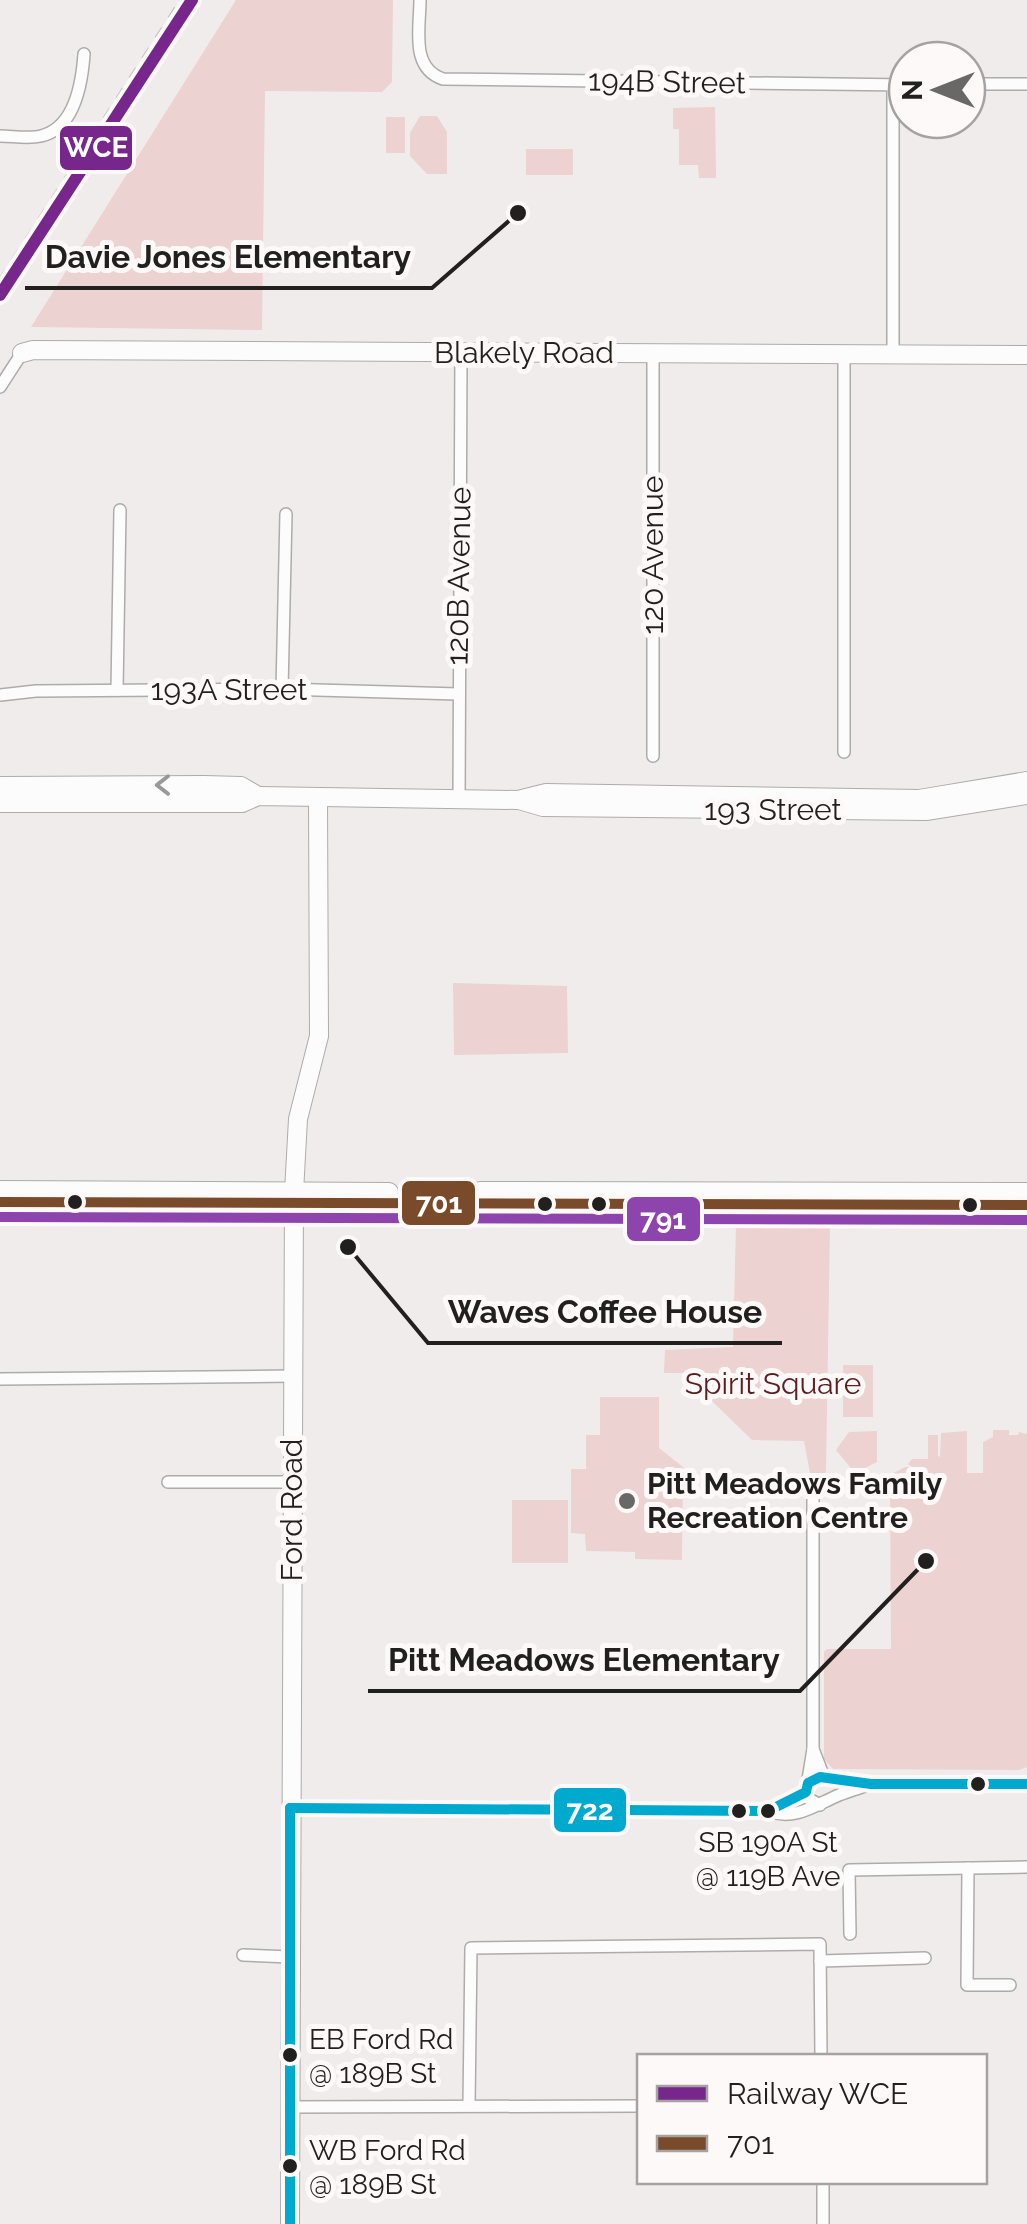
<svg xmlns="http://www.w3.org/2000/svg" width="1027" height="2224" viewBox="0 0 1027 2224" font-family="Raleway,sans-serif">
<rect width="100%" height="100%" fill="#f1ecec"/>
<g fill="#ecd2d0">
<polygon points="236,0 393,0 392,82 382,92 265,91 262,330 31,327"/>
<polygon points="715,107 716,178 699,178 698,165 679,165 679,129 673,129 673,108"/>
<polygon points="420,116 437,116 447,132 447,174 427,174 410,156 410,133"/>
<rect x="386" y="117" width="19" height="36"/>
<rect x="526" y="149" width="47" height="26"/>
<polygon points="453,983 567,986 568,1053 454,1055"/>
<polygon points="736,1223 830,1224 826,1473 810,1473 804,1441 752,1440 683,1373 664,1373 665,1350 733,1347"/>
<rect x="843" y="1365" width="30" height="52"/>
<polygon points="600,1397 659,1397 659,1448 683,1467 682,1560 635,1559 635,1552 586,1551 585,1534 571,1533 571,1469 586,1469 586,1435 600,1435"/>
<polygon points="993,1430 1009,1430 1009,1435 1018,1435 1019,1432 1027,1434 1027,1767 1019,1770 833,1769 824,1759 824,1652 827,1649 891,1649 890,1475 905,1467 912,1467 908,1464 912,1459 928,1459 928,1435 938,1435 938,1456 940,1457 941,1433 967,1431 967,1473 983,1473 983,1442 993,1437"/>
<polygon points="877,1431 877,1462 855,1473 836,1450 849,1432"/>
<rect x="512" y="1500" width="56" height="63"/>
</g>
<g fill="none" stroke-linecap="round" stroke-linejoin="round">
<defs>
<g id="street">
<path d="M420,0C420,28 410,68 443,79L907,85"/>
<polyline points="967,84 1027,84"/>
<polyline points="893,85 893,354"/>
<path d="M0,136C12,136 29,139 41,136C75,128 82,83 84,54"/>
<polyline points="0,387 22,353"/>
<polyline points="282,689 286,514"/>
<polyline points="117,690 120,510"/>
<polyline points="0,695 36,691 282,689 458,694"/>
<polyline points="844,752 844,354"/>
<polyline points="653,756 653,353"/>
<polyline points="459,800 461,352"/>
<polyline points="0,1379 293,1376"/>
<polyline points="168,1482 292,1482"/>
<polyline points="813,1487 813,1749 806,1792 809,1799 820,1805"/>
<polyline points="813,1749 824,1777"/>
<polyline points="827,1779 871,1784 1027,1784"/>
<path d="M290,1808L768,1811C796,1821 815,1805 839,1795C849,1791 860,1788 871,1784"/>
<polyline points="768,1811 806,1792"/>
<polyline points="968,1868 967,1985 1010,1985"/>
<polyline points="850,1934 849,1870 1027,1867"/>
<polyline points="243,1955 290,1957"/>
<polyline points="820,1961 925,1958"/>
<polyline points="469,2105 471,1948 820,1944 821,2056"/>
<polyline points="289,2107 640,2106"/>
<polyline points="823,2182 823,2224"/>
</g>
<g id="secondary">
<polyline points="22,353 33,350 1027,355"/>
<polyline points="0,786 204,785 241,786 258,796"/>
<polyline points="519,800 543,807 926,811 1027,795"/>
<polyline points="0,803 242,803 258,796 518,800 546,793 919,799 1027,781"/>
<polyline points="0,1190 389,1192"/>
<polyline points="480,1191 1027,1192"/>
<polyline points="0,1202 1027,1205"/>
<polyline points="290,2224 294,1192 298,1119 319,1036 318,798"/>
</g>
</defs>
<use href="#street" stroke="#aeabab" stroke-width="14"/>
<use href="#secondary" stroke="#aeabab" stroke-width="20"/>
<use href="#street" stroke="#fdfcfc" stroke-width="11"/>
<use href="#secondary" stroke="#fdfcfc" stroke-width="18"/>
<polyline stroke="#c2c2c2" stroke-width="4" stroke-dasharray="12 12" stroke-linecap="butt" points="0,280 181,0"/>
<defs>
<polyline id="bus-1" points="0,1202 1027,1205"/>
<g id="bus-2">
<polyline points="290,1808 768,1811 806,1792 808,1783 820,1777 871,1784 1027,1784"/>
<polyline points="290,1808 290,2224"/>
</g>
<polyline id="bus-3" points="0,1217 1027,1220"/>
</defs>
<use href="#bus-1" stroke="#fef9f9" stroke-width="18"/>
<use href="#bus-2" stroke="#fef9f9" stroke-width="18"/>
<use href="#bus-3" stroke="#fef9f9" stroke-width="18"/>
<use href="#bus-1" stroke="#7a4b2a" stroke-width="10"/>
<use href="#bus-2" stroke="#00a9ce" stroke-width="10"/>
<use href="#bus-3" stroke="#8e44ad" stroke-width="10"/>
<defs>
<polyline id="rail-1" points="0,295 192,0"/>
</defs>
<use href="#rail-1" stroke="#fef9f9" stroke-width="20"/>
<use href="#rail-1" stroke="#77278b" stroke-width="12"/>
</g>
<defs><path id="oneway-chevron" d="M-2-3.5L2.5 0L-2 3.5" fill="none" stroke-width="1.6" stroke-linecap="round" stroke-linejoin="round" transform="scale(2.5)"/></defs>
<use stroke="#9a9999" href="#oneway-chevron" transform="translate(163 785) rotate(180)"/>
<g fill="#221f1f" stroke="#fef9f9" stroke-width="4">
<circle cx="75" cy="1202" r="9"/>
<circle cx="545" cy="1204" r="9"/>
<circle cx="599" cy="1204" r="9"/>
<circle cx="970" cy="1205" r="9"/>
<circle cx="978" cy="1784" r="9"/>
<circle cx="739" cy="1811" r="9"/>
<circle cx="768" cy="1811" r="9"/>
<circle cx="290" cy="2055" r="9"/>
<circle cx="290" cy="2166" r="9"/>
</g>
<circle fill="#6a6767" stroke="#fef9f9" stroke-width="4" cx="627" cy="1501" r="10"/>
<g text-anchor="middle" stroke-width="10" stroke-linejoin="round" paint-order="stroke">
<g font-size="28" fill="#221f1f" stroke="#fef9f9" text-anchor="start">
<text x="768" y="1852" text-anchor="middle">SB 190A St<tspan x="768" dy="34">@ 119B Ave</tspan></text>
<text x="309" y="2049">EB Ford Rd<tspan x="309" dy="34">@ 189B St</tspan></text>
<text x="309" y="2160">WB Ford Rd<tspan x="309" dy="34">@ 189B St</tspan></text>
</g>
<g font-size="30" fill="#221f1f" stroke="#fef9f9">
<text transform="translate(667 82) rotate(1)" y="10">194B Street</text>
<text x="524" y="363">Blakely Road</text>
<text transform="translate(653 555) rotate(-90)" y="10">120 Avenue</text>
<text transform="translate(459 576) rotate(-89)" y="10">120B Avenue</text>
<text x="229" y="700">193A Street</text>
<text x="773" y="820">193 Street</text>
<text transform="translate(292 1510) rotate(-90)" y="10">Ford Road</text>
</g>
<g font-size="30" fill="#5b1f22" stroke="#fef9f9">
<text x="773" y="1394">Spirit Square</text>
</g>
<g font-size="30" font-weight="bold" fill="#221f1f" stroke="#fef9f9" text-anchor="start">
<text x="647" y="1494">Pitt Meadows Family<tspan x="647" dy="34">Recreation Centre</tspan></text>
</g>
</g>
<path fill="none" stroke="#221f1f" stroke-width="4" d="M518 213L432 288H25M348 1247L428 1343H782M926 1561L800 1691H368"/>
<g fill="#221f1f" stroke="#fef9f9" stroke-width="4">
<circle cx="518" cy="213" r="10"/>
<circle cx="348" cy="1247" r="10"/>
<circle cx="926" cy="1561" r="10"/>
</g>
<g font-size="32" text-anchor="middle" font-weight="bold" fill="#221f1f" stroke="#fef9f9" stroke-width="10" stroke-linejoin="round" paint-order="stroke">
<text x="228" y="268">Davie Jones Elementary</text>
<text x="605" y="1323">Waves Coffee House</text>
<text x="584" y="1671">Pitt Meadows Elementary</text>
</g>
<g stroke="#fef9f9" stroke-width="4">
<rect x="58" y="124" width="76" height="48" rx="10" fill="#77278b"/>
<rect x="400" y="1179" width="77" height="48" rx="10" fill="#7a4b2a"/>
<rect x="625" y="1195" width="77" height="48" rx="10" fill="#8e44ad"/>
<rect x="552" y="1786" width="76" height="48" rx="10" fill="#00a9ce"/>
</g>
<g font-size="28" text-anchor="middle" font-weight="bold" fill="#fff">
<text x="96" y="157">WCE</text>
<text x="439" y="1213">701</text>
<text x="663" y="1229">791</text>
<text x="590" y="1820">722</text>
</g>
<rect x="637" y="2054" width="350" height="130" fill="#fef9f9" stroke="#a6a2a2" stroke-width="2.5"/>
<rect x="657" y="2086" width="50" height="15" fill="#77278b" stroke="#a6a2a2" stroke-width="2.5"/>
<text x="727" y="2104" font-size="30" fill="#221f1f">Railway WCE</text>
<rect x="657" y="2136" width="50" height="15" fill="#7a4b2a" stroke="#a6a2a2" stroke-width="2.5"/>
<text x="727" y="2154" font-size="30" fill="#221f1f">701</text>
<g transform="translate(937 90) rotate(270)"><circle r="48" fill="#fef9f9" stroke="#a6a2a2" stroke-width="2.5"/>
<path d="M0-8L18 38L0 25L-18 38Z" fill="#6a6767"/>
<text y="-15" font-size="28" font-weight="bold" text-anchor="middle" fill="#221f1f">N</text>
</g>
</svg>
